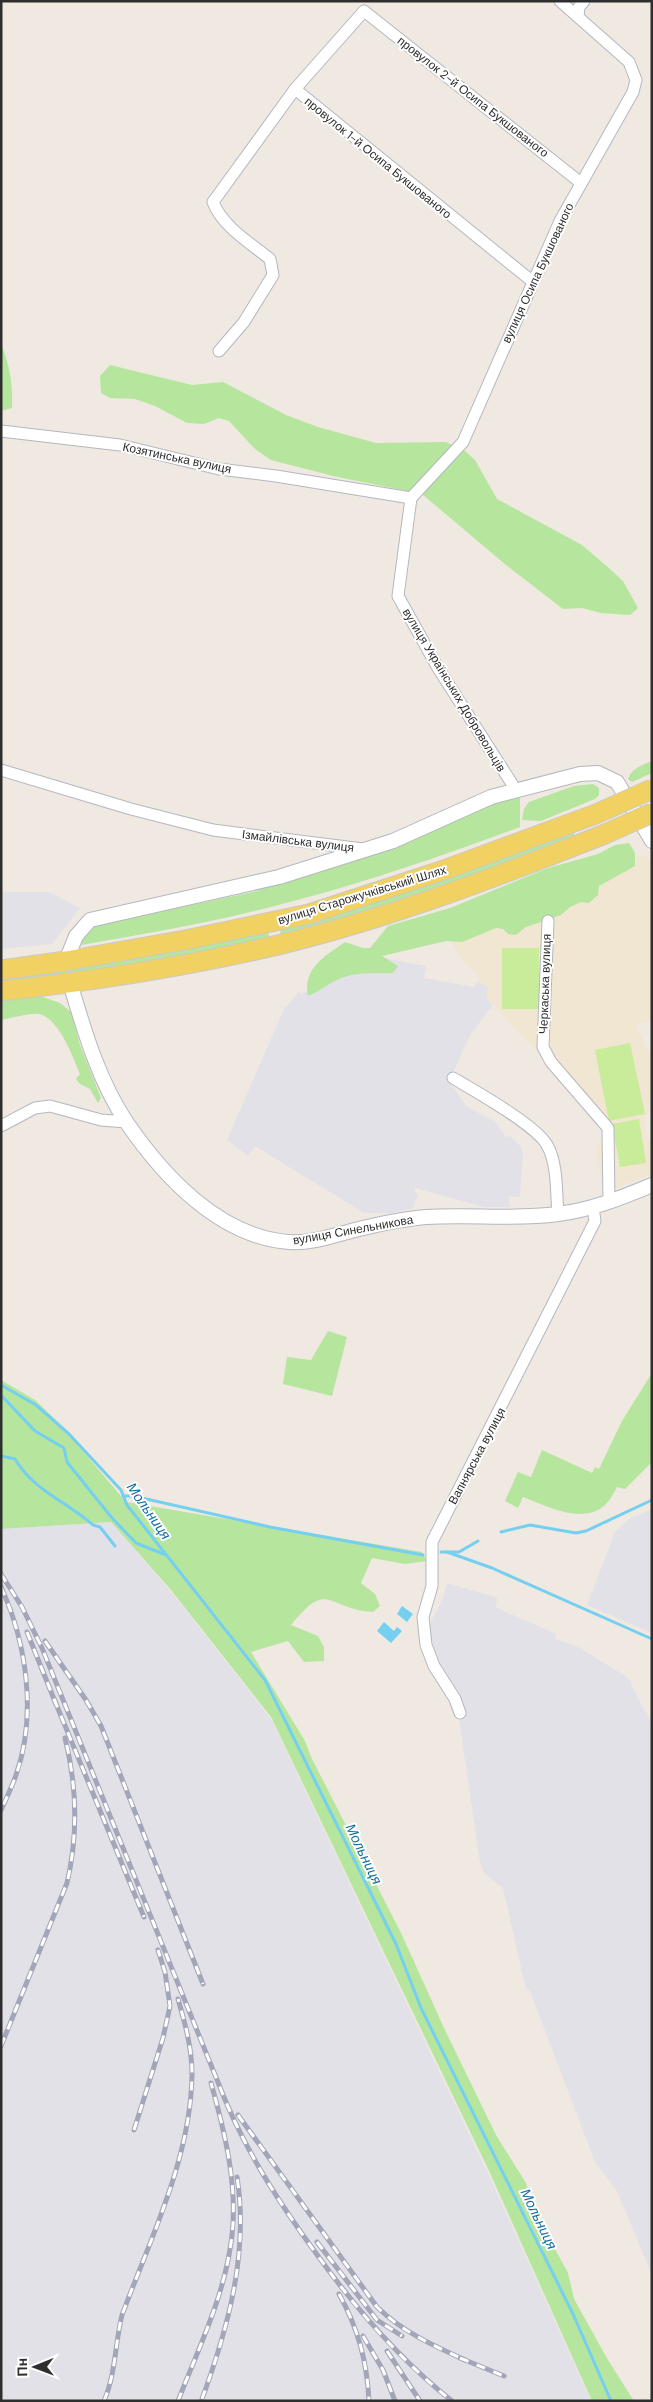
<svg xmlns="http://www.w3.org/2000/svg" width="653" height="2402" viewBox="0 0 653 2402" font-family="'DM Sans',sans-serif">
<rect width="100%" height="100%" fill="#efe9e1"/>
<g fill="#e3e1e8">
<polygon points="1,892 49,892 80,908 52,944 1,949"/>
<polygon points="373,956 426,966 424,978 474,987 477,982 489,987 486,997 493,1005 470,1035 449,1081 466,1106 495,1122 507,1138 510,1136 521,1147 523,1154 520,1197 509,1196 510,1207 484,1207 415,1188 414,1192 418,1194 413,1208 392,1213 364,1213 255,1146 248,1156 227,1140 284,1009 299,992 301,994 317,986"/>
<polygon points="652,1509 652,1633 587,1605 615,1532 629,1519"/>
<polygon points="111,1522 173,1594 271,1719 493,2184 591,2401 1,2401 1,1529"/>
<polygon points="447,1583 498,1598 495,1607 556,1634 555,1639 576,1646 624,1675 631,1682 632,1687 652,1724 652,2275 617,2191 595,2162 530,1991 526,1989 503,1888 484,1873 480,1862 459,1720 465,1717 463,1703 435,1658 428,1627 442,1601"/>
</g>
<polygon fill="#f0e6d1" points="638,856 646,856 652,862 652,1019 639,1024 637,1028 652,1059 652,1093 645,1124 646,1134 652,1143 652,1174 605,1192 596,1152 605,1130 580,1099 486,997 489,987 477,982 479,977 460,957 452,941 557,908"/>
<g fill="#b6e59e">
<path d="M1,344C10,365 13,386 12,408L1,411Z"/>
<polygon points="110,365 192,385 223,382 286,415 318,427 376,443 446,442 465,451 475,460 497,499 582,545 610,569 623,581 638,608 630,615 601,613 582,608 563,609 506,565 422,494 333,476 271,460 255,449 229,421 219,418 204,424 187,423 155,406 135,399 110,398 101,393 100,376"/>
<path d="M652,761V773L632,782L628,779C631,769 642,765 652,761Z"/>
<polygon points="593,784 599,788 599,795 595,799 541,821 522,820 524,809 529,802 574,786"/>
<path d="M520,795V827C447,854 373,880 297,900C227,920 154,932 82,945V939L96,925L253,892L395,844L479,807Z"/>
<polygon points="573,832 575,836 370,914 280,936 281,927"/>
<path d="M629,843L635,853V866L599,886L598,895L589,903L581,902L570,907L561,915L526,927L516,935L508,934L503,929L496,928L462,942L446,941L382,956L398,966L393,973C375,974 356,971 339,979C328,984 320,991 308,996C302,969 326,955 345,942L363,948H370L388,926L450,908L548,868L598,854L615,845Z"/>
<polygon points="265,930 269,935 269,940 266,943 1,985 1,973"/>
<path d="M40,996L60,1003L71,1012L80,1045L101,1098L98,1103L90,1089L80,1084L76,1079L80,1074C73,1057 59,1018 39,1014C32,1013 10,1018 1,1020V1001Z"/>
<polygon points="328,1331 347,1337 332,1396 283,1384 287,1357 311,1360"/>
<path d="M652,1373V1462L625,1489L617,1487C614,1493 610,1500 606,1504C584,1526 547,1506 523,1497L518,1508L505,1501L518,1472L531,1477L542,1450L592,1473L595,1467L599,1469L622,1421Z"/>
<path d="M1,1380L35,1400L59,1423L126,1502L422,1552L427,1561L405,1564L372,1558L361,1583L375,1594L380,1606L373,1612C326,1609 329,1578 291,1625L318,1636L324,1647V1661L304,1662L288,1641L251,1652L305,1741L311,1757L402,1935L444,2028L496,2135L526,2183L537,2216L568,2273L574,2299L608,2360L634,2401H592L490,2173L271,1717L171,1590L111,1522L1,1529Z"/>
</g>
<g fill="#c9ec9a">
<rect x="502" y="948" width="37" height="61"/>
<polygon points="630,1043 645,1114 609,1121 595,1050"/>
<polygon points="639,1119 646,1163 620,1167 612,1124"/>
</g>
<g fill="#75cff0">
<polygon points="402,1606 413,1614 407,1622 397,1614"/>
<polygon points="384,1622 394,1631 397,1627 402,1631 391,1643 377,1631"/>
</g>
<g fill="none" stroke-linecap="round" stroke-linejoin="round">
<g stroke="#75cff0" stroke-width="3">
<polyline points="1,1385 36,1405 69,1434 121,1490 127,1505 265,1680 396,1944 421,2008 573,2314 611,2401"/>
<polyline points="1,1395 35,1431 64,1448 67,1462 112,1518 136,1543 166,1555"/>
<path d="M1,1456L15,1459C33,1490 67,1502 93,1525L100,1527L115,1546"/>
<polyline points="123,1496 133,1496 270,1527 423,1555"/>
<polyline points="501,1532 530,1525 576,1533 586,1531 652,1500"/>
<polyline points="441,1552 459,1552 478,1541"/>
<polyline points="447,1552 492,1568 652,1639"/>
</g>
<defs>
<g id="minor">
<polyline points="560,1 578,17"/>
<polyline points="295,89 533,282"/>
<path d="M219,351L244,322L273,275L270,259C250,243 222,226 213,202L295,89L364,11L581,183"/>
<polyline points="1,431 120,445 219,469 276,476 411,498"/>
<polyline points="411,498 463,442 560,221 633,92 636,80 629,62 578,17 579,7 584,1"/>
<polyline points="411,498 398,596 438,668 516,790"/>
<polyline points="1,770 131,809 213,830 363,849"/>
<polyline points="548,921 543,1047 551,1062 608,1128 609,1203"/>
<path d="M453,1078C475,1091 536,1125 547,1145C558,1164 556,1193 558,1214"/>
<polyline points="1,1126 35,1108 50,1106 101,1120 127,1122"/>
<polyline points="460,1713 455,1699 434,1666 426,1645 423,1617 432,1586 432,1542 595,1221 593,1207"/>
</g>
<g id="tertiary">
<polyline points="66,961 76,936 90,920 279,877 393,841 491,797 580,774 598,773 617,782 652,841"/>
<path d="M70,983C84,1030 99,1082 127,1123C164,1177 220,1237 289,1242C310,1244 335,1235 355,1230C379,1224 402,1219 426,1217C470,1214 514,1220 558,1214C591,1210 621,1198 652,1185"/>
</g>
<g id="primary">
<polyline points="1,970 66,961 185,940 309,914 441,871 596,814"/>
<path d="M1,991C94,981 188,966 278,945C390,918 499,876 605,834"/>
</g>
</defs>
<use href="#minor" stroke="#b4b7c1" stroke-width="13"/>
<use href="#tertiary" stroke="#b4b7c1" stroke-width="16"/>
<use href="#primary" stroke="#c9c9c9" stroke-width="21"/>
<use href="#minor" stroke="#fff" stroke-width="11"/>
<use href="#tertiary" stroke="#fff" stroke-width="14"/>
<use href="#primary" stroke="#f2d163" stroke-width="19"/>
<defs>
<g id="rail">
<path d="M1,1574L22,1607L42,1648L226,2102C250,2158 282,2207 318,2256C357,2310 399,2359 452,2401"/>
<path d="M1,1587C27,1644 37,1715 16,1775C12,1787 6,1799 1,1810"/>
<polyline points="27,1632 56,1704"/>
<polyline points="45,1641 86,1700 101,1726 203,1984"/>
<polyline points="54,1699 144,1917"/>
<path d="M1,2046L67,1883C78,1836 77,1786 65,1738"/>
<path d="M238,2115L377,2307C403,2332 432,2345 465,2360"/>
<polyline points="134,2130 163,2038 170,2006 165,1972 158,1950"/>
<polyline points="317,2242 377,2320 402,2336"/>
<path d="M339,2294C358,2328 367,2361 369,2401"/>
<polyline points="363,2336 383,2370 395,2401"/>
<polyline points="387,2351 420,2401"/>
<polyline points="460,2358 504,2376"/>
<path d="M202,2399C228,2328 249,2253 237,2177"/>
<path d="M104,2401C116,2373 115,2343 122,2315C151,2237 191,2158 192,2074C192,2048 185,2023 178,1999"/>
<path d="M178,2401C197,2352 222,2301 230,2249C240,2194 226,2136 211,2083"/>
</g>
</defs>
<use href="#rail" stroke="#a3a6b8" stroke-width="5"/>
<use href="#rail" stroke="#fff" stroke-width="3" stroke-dasharray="9" stroke-linecap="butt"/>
<defs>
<g id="primary-bridge">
<polyline points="596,814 652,789"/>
<polyline points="605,834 652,813"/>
</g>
</defs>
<use href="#primary-bridge" stroke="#c9c9c9" stroke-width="21" stroke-linecap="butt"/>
<use href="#primary-bridge" stroke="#f2d163" stroke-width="19"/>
</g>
<g text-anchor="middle" stroke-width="4" stroke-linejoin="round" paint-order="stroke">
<g font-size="12" fill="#2e2e2e" stroke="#fff">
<text transform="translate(473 97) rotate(38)" y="4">провулок 2-й Осипа Букшованого</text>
<text transform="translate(378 158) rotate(39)" y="4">провулок 1-й Осипа Букшованого</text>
<text transform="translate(538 273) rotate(-65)" y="4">вулиця Осипа Букшованого</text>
<text transform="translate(177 458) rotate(12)" y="4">Козятинська вулиця</text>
<text transform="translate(454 690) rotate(59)" y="4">вулиця Українських Добровольців</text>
<text transform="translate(298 841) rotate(7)" y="4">Ізмайлівська вулиця</text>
<text transform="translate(362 895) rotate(-17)" y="4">вулиця Старожучківський Шлях</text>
<text transform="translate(545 984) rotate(-88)" y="4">Черкаська вулиця</text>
<text transform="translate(353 1230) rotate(-10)" y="4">вулиця Синельникова</text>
<text transform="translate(477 1456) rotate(-62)" y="4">Вапнярська вулиця</text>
</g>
<g font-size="14" font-style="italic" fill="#0d6fa3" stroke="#fff">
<text transform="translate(149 1511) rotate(55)" y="5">Мольниця</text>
<text transform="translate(364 1854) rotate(64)" y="5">Мольниця</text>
<text transform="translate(539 2219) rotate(64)" y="5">Мольниця</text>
</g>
</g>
<rect width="653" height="2402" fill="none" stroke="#2e2e2e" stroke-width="5"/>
<g transform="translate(35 2367) rotate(269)" stroke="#ffffff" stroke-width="4" paint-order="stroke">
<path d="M0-4L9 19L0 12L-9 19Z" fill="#2e2e2e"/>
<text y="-8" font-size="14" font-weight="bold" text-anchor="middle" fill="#2e2e2e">Пн</text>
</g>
</svg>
